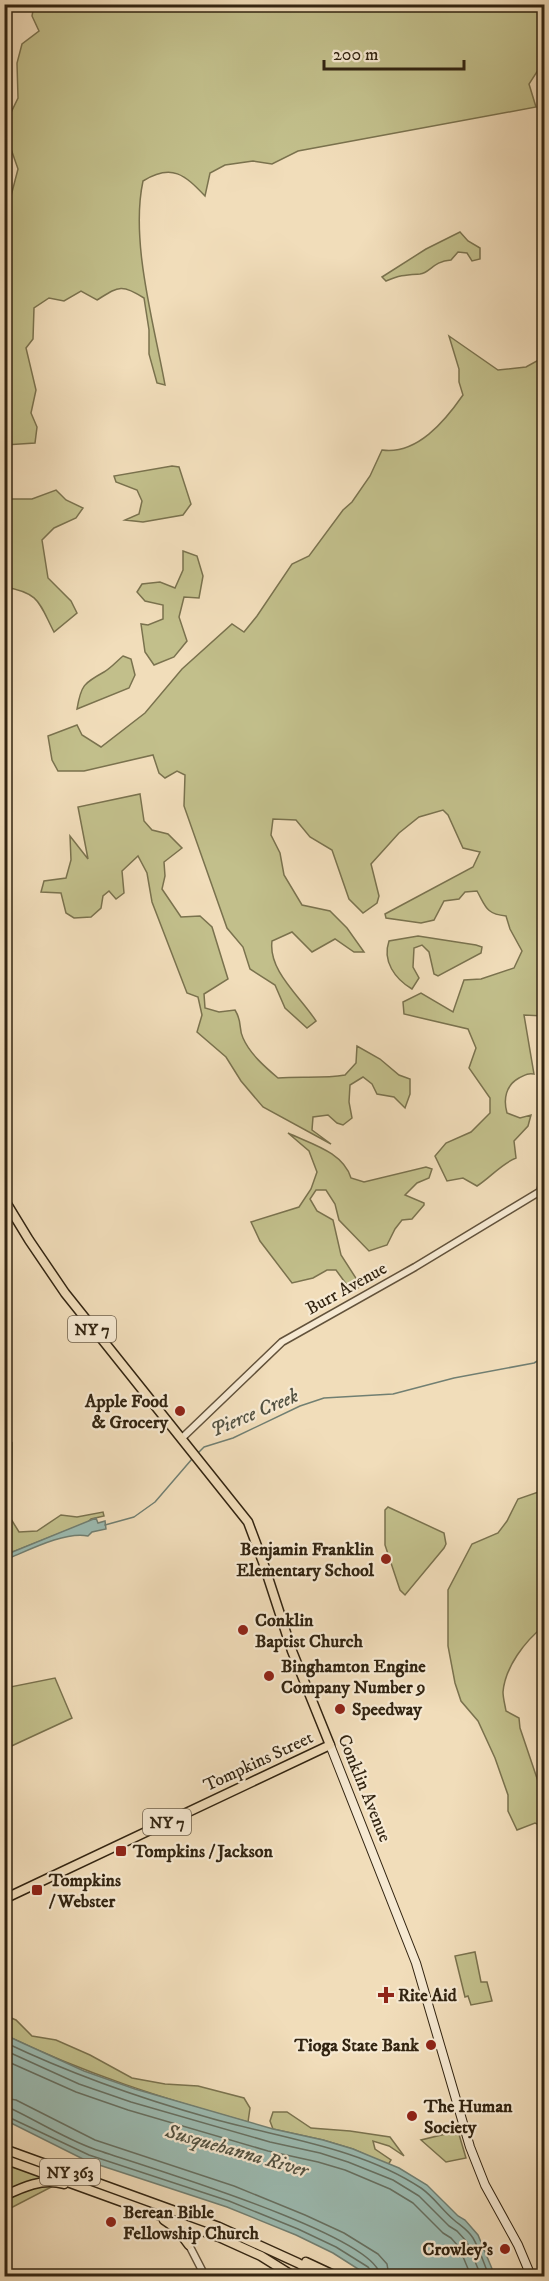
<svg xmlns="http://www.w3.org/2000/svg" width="549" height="2281" viewBox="0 0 549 2281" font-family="'IM FELL DW Pica',serif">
<rect width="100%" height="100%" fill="#f1ddba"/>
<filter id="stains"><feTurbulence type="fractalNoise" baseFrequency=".00333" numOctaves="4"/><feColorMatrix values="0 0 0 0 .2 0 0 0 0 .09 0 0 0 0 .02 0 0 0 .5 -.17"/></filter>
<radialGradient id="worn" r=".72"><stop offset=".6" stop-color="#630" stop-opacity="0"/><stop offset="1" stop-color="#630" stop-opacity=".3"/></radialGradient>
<g fill="#c2bf8b" stroke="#7a724e" stroke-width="1.5">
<path d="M34,5H544V51L542,64L529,84L536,107L298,151L272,164L253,161L225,165L210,173L205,196C185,175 172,163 143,181C130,241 154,324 165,385L157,383L149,354V330L144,298C121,283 118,287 97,300L81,291L64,301L49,298L34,308L33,339L26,348L36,390L31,413L37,427L35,443L5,445V219L18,169L11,149L5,143V125L18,98L17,63L22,44L39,31L32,16Z"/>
<path d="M460,232L468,241L480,248V259L472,261L467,253L458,252L451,260C433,261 430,273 420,274C405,275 400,275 386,281L382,277L426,249Z"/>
<path d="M449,336L498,370L526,367L544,357V1016L524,1015L534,1074C527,1073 525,1075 519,1078C506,1085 503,1099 507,1113L520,1118L531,1115L528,1126L514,1141L516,1158C501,1164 491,1177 477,1186L463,1178L447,1181L435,1156L446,1143L471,1132L490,1113V1098L469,1068L476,1048L468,1029L404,1014L403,1002L421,993L453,1012L464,980L481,979L514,968L522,951L510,929L506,916C486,914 486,907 477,891L465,892L459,899L444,901L434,920L421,923L386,918L385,914L473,867L480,852L463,848L448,815L443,810L419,817L399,833L371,864L379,896L377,903L363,913L349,899L332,850L310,837L296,820L273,819L271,835L280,853L284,875L302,905L330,911L347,928L364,952H354L335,939L312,952L292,932L272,941C268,971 301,997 316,1021L307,1028L285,1008L275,985L250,969L243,947L227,928L184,806L185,775L177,771L165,778L159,773L153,755L84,771H58L52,760L48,736L77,725L82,735L101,747L145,713L182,669L232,624L244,632L257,616L292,564L309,556L343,510L352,502L370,476L382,450C417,455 445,421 463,395L459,382V369Z"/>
<polygon points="172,466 179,467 191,504 183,515 143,522 125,520 139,514 142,501 137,490 116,482 114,476"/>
<path d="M56,490L66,500L83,508L76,518L54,528L42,540L48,578L71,601L77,613L54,632C39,603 40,593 5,587L4,499H32Z"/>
<polygon points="183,551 197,556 203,576 199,598 184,597 179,617 187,641 174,657 154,665 145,652 141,624 148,625 163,619 163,605 145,601 137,592 142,584 160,582 175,588 183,570"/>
<path d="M123,656L131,659L135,675L129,688L77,709C81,685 84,683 104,672C111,668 117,661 123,656Z"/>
<path d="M140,794L144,821L152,830L168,834L182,848L164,862L165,876L162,889L181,917L200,916L212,927L228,979L204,994L205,1008L219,1012L235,1010C243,1023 238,1028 243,1038C250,1054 265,1067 278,1078C301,1076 322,1079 345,1075L356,1063L357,1046L380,1059L399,1075L410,1079V1094L405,1108L394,1097L377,1094L372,1084L363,1077L350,1085L349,1102L352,1118L343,1125L337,1123L328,1115L313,1117L312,1130L331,1144L263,1107L241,1081L226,1057L197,1032L202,1015L198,997L187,993L152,902L147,873L138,856L122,871L124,893L116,899L109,891L103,896L101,908L91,917L74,918L66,913L61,893L41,892L44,881L66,878L71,860L70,836L88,859L78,807Z"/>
<path d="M418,936L476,945L482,947L481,953L438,976L434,974L429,952L422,945L414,948L413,967L419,978L412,989C395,979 382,961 389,941Z"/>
<path d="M288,1133C311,1144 343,1152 351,1178L364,1182L426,1167L432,1169L429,1178L417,1183L405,1195L424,1203V1205L412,1219L402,1220L395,1229L387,1245L369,1251L339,1220L335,1204L326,1190H316L310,1199L317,1211L333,1220L341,1255L361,1286L352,1292L336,1270H327L313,1278L292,1283L260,1241L251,1222L299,1207L311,1189L317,1172L309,1151Z"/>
<polygon points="12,1444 11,1519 19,1532 37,1531 61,1515 77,1517 103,1512 104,1516 91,1519 88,1522 5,1555 5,1454"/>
<path d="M544,1490V1626C525,1641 505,1667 503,1692C503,1698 505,1705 506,1711L519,1718L520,1728L544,1799V1832L542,1826L535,1823L517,1830L508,1811V1795L495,1758L478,1721L461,1701L455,1683L448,1646V1590L472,1544L498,1533L507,1521L518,1499Z"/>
<polygon points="388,1507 444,1533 446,1544 444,1548 405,1595 400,1590 385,1545 385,1510"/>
<polygon points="55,1678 72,1718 5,1749 5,1688"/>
<polygon points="475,1952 481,1982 487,1982 492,2001 471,2005 468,1996 465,1997 455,1956"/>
<path d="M4,2015L16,2020L32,2036L56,2040L90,2055L132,2078L165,2084L198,2086L244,2098L250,2108L248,2122C164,2099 83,2073 5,2035Z"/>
<polygon points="273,2112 287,2112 311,2128 350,2131 390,2137 404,2156 389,2146 373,2141 375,2149 391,2160 388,2165 353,2149 323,2140 273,2129 270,2121"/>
<polygon points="458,2131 466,2158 446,2162 421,2140"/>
<polygon points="5,2147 63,2181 5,2211"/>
</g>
<g fill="#9bbbb2" stroke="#717f72" stroke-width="1.5">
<path d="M96,1518L98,1523L105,1521L106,1529L92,1532L88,1536C65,1531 27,1551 5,1560V1555Z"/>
<polygon points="5,2035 84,2071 135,2089 273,2129 323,2140 353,2149 399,2168 427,2185 458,2216 465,2220 478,2235 495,2276 369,2276 333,2253 296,2235 227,2207 87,2161 5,2120"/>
</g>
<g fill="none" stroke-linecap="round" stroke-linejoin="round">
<g stroke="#667062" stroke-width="1.5">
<path d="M4,2042C71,2074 139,2098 210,2118C280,2138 359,2147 421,2188C434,2197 442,2210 454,2220C461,2226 468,2230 473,2238C480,2250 484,2264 489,2276"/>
<polyline points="4,2050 79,2084 131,2102 270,2142 320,2153 348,2162 393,2180 419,2196 449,2226 457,2231 467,2242 481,2276"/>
<polyline points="4,2060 76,2092 128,2110 268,2151 318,2162 345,2170 390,2189 413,2203 443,2233 451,2238 459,2247 471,2276"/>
<polyline points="4,2098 16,2100 95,2140 234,2186 305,2215 344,2233 378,2254 387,2264 389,2276"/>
<path d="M4,2107L12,2109C39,2122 66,2139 94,2149C136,2164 378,2235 380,2276"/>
<polyline points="4,2115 89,2155 229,2201 298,2229 336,2247 368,2267 372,2272 373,2276"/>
</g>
<g stroke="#717f72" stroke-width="1.5">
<polyline points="197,1454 204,1447 233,1438 300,1406 324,1398 393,1394 454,1378 534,1363 544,1357"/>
<polyline points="105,1525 134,1517 155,1502 192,1459"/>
</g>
<defs>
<g id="tertiary">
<polyline points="540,1192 544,1176"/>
<polyline points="181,1439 282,1342 415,1267 544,1189"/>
<polyline points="189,2245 205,2276"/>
</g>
<polyline id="secondary" points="330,1745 416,1963 470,2147 485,2185 518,2245 531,2276"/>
<g id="primary">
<polyline points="4,1199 29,1240 65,1293 248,1522 263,1562 292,1651 330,1745 4,1899"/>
<polyline points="4,2149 219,2227 298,2263 321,2276"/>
<polyline points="4,2159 219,2237 261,2256 293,2276"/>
<path d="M4,2196C23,2187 42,2178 64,2184"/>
<polyline points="164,2220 177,2229 189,2245"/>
<polyline points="306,2262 336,2276"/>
</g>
</defs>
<use href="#tertiary" stroke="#62523b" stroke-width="9"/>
<use href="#secondary" stroke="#322411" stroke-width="10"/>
<use href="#primary" stroke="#322411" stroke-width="11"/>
<use href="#tertiary" stroke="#f6e9d2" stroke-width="6"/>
<use href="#secondary" stroke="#f6e9d2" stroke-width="8"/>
<use href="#primary" stroke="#f1ddba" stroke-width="8"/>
</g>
<g fill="#8f2418" stroke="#f6e9d2" stroke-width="2">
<circle cx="180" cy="1411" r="6"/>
<circle cx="386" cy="1559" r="6"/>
<circle cx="243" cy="1630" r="6"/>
<circle cx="269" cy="1676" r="6"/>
<circle cx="340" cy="1709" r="6"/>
<rect x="115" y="1845" width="12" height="12" rx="3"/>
<rect x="31" y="1884" width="12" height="12" rx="3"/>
<path d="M383 1986h6v6h6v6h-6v6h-6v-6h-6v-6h6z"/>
<circle cx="431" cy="2045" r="6"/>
<circle cx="412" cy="2116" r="6"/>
<circle cx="111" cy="2222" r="6"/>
<circle cx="505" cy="2249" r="6"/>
</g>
<g text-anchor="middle" stroke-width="4.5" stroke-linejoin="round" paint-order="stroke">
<g fill="#f6e9d2" stroke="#6d5f4b" stroke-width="1.5">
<rect x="68" y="1316" width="48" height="26" rx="4.5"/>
<rect x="143" y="1809" width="48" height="26" rx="4.5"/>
<rect x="40" y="2159" width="60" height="26" rx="4.5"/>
</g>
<g font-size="16" font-weight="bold" fill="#322411">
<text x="92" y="1335">NY 7</text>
<text x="167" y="1828">NY 7</text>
<text x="70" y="2178">NY 363</text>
</g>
<g font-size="18" fill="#322411" stroke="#f6e9d2">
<text transform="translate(346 1288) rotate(-29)" y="6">Burr Avenue</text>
<text transform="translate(258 1761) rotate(-25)" y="6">Tompkins Street</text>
<text transform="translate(365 1788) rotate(68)" y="6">Conklin Avenue</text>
</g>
<g font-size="18" font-weight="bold" fill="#322411" stroke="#f6e9d2" text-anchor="start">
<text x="168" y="1407" text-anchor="end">Apple Food<tspan x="168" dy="21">&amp; Grocery</tspan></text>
<text x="374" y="1555" text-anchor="end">Benjamin Franklin<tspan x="374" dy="21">Elementary School</tspan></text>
<text x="255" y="1626">Conklin<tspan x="255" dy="21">Baptist Church</tspan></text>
<text x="281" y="1672">Binghamton Engine<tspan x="281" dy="21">Company Number 9</tspan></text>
<text x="352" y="1715">Speedway</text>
<text x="133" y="1857">Tompkins / Jackson</text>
<text x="49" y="1886">Tompkins<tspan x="49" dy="21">/ Webster</tspan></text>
<text x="398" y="2001">Rite Aid</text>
<text x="419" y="2051" text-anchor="end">Tioga State Bank</text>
<text x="424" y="2112">The Human<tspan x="424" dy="21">Society</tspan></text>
<text x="123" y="2218">Berean Bible<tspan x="123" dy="21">Fellowship Church</tspan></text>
<text x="493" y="2255" text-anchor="end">Crowley's</text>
</g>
<g font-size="20" font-style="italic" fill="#525141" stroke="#f6e9d2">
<text transform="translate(254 1412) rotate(-23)" y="7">Pierce Creek</text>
<text transform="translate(237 2150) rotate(16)" y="7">Susquehanna River</text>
</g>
</g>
<rect width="549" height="2281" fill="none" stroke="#f1ddba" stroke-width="24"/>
<rect x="6" y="6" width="537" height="2269" fill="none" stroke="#322411" stroke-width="3"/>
<rect x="12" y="12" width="525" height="2257" fill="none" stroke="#322411" stroke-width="1.5"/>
<path d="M324 60v9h140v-9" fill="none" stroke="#322411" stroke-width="3"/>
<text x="333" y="60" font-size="18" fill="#322411" stroke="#f6e9d2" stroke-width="4.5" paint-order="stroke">200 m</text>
<rect width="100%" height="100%" filter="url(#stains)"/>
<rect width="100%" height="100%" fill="url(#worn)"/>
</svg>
